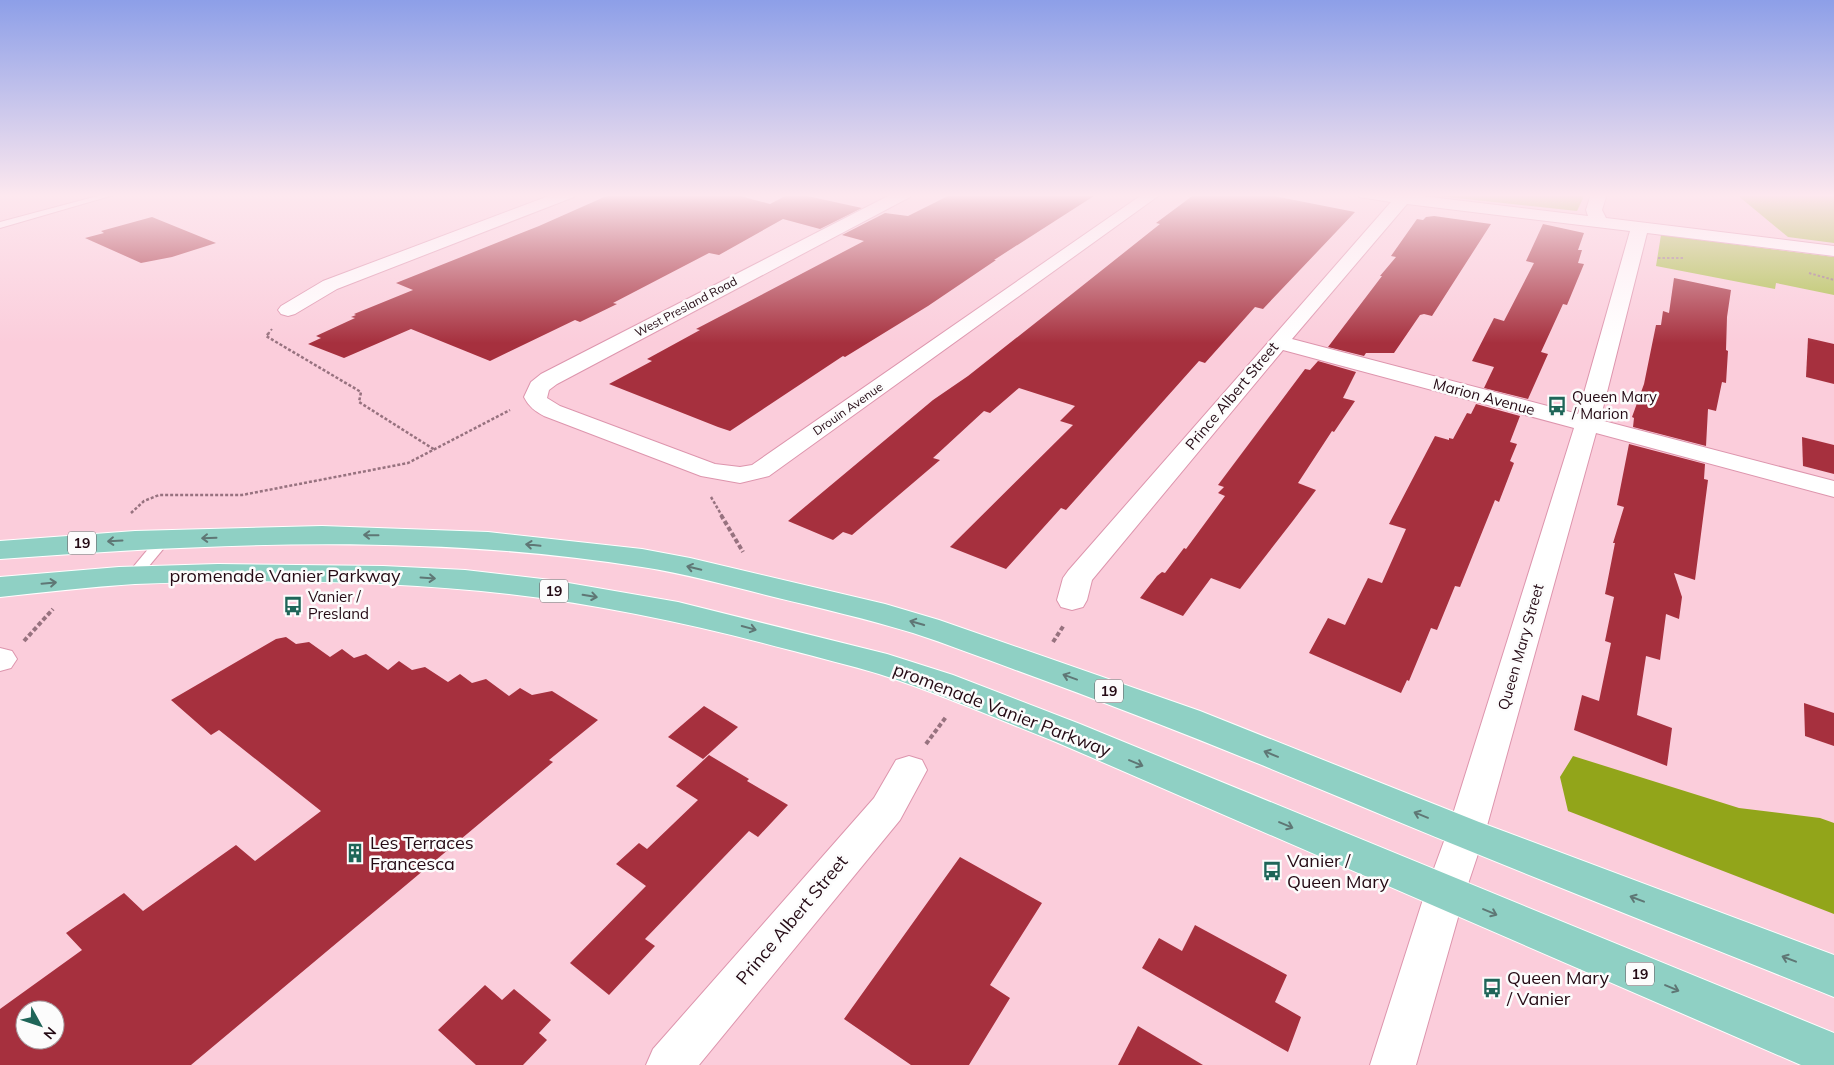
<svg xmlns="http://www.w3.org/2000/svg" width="1834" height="1065" viewBox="0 0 1834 1065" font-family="Mulish,sans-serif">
<rect width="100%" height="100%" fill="#fbcddb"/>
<g fill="#abc049">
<polygon points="1420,194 1585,194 1577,211"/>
<polygon points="1736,194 1834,194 1834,243 1788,237"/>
<polygon points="1661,235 1834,257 1834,295 1776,283 1775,289 1656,266"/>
</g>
<polygon fill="#92a51a" points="1573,756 1739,808 1820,818 1834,823 1834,914 1568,811 1560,777"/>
<g fill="#a6303e" fill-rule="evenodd">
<polygon points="611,194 733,194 770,204 789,194 798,194 862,208 820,229 783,219 719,255 709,253 613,303 617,304 580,322 575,320 490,361 411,329 344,358 308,344 321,338 316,336 355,318 351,317 356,315 354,314 413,290 396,283 539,226"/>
<polygon points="952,194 1097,194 994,260 996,260 928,306 845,357 843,356 730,431 718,427 609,384 652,361 647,359 700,330 696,329 864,241 842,235 885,213 908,216"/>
<polygon points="1195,194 1264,194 1355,212 1263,309 1255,307 1205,363 1199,361 1066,510 1061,508 1006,569 950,547 1073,425 1060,421 1075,406 1019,388 990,413 984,411 933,458 940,460 852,535 843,532 833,540 788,521 933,400 968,376 1077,290 1160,224 1156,223"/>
<polygon points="1434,216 1491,224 1432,316 1424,314 1420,315 1394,353 1366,353 1364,356 1328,347 1382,276 1380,276 1396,257 1391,256 1417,219 1423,220 1426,217"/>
<polygon points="152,217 216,243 172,257 141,263 85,238 104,233 101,231"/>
<polygon points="1543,224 1584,233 1578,250 1582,250 1578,263 1584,264 1567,305 1563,304 1541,352 1548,354 1528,399 1484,388 1494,367 1472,361 1494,318 1504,321 1534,263 1526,261"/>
<polygon points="1674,278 1731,290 1727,317 1726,350 1728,351 1726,383 1722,382 1716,411 1708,409 1706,446 1633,427 1634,418 1632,417 1644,384 1656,325 1661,325 1663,311 1669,313"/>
<polygon points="1808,338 1834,344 1834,384 1806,377"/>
<polygon points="1318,361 1356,372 1343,398 1355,401 1334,432 1332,431 1298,483 1316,490 1292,522 1240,589 1211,578 1183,616 1140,598 1157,576 1162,572 1165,573 1184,548 1186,549 1225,496 1218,493 1224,487 1218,485 1305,369 1310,370"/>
<polygon points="1476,404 1520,416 1510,442 1517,444 1510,461 1514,463 1499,502 1495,500 1460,587 1455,586 1437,630 1431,628 1409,681 1407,680 1401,693 1309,653 1328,618 1345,625 1368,578 1382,583 1406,529 1389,524 1435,436 1449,440 1449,438 1453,439 1467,413 1471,414"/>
<polygon points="1802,437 1834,445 1834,474 1803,466"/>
<polygon points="1629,444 1705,464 1704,479 1708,480 1695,580 1674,573 1682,597 1679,619 1666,614 1660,660 1646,656 1637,715 1672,728 1667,766 1574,730 1582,695 1599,701 1611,643 1605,641 1614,597 1605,594 1615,543 1613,543 1624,507 1617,505"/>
<path d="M286,637L296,644L309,642L330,657L342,649L354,658L366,654L388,670L399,661L412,670L425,667L448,682L460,674L472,683L486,679L509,696L520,688L532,695L552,691L598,720L549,760L553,762L191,1065H0V1009L82,950L66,933L124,893L143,911L236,845L255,861L321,811L219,730L211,735L171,700L276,639ZM25,1010H55V1040H25Z"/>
<polygon points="1804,703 1834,713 1834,746 1805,736"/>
<polygon points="704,706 738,727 703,759 668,737"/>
<polygon points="709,755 749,779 747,781 788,805 758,837 749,831 645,939 655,946 609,995 570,963 646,886 616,864 639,843 647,849 698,800 676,786"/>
<polygon points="960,857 1042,903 990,985 1010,998 969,1065 911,1065 844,1019"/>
<polygon points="1195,925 1287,975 1275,1002 1301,1017 1288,1052 1142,968 1159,938 1182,951"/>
<polygon points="485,985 502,1000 514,989 551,1020 539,1033 547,1040 523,1065 476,1065 438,1030"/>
<polygon points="1138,1026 1203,1065 1118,1065"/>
</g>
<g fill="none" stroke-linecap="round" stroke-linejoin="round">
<defs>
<g id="service">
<polygon points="105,194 117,194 0,228 0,222"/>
<polygon points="164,535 169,536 171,539 169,542 139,578 129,578 127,575 129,572 159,536"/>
</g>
<g id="minor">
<polygon points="554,194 576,194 574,197 337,289 295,314 288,316 281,314 278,310 281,306 323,281"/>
<path d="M892,194H912L910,197L557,384L549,390L547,398L560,406L715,464L740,467L752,465L1143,194H1161L769,476L740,483L701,476L544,416C535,411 529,407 524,397L531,382L541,374Z"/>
<path d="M1357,194H1405L1588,216L1586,210L1591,194H1607L1602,210L1606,218L1834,246V256L1647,233L1600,420L1834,481V497L1596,433L1485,833L1465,893L1416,1065H1370L1425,893L1447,833L1574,428L1283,350L1092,580L1087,600L1083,607L1072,610L1061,607L1057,600L1063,578L1068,571L1391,202L1359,197ZM1407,204L1630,231L1578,414L1292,339Z"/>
<polygon points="0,648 12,651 17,659 11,668 0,671"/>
<polygon points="909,756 922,760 927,770 900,820 699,1065 646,1065 653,1049 874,798 896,760"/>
</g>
<g id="primary">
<path d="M322,526L488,532L642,549L690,558L885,604L939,620L1200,711L1479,822L1834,955V997C1670,931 1506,867 1344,799C1234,753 1124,709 1013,669C980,657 947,644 913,633C867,619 820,608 774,597C730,586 687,574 642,567C428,533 215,543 0,559V541L135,531Z"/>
<path d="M218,564L383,566L465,570L551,580L678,602L887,654L953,675L1080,724L1834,1033V1065H1801L1056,742C997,719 939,693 879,674C849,665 820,658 790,650C697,625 604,605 509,594C385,580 259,579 135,584C90,587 45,592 0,597V577L119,567Z"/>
</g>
</defs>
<use href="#service" stroke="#dd95ad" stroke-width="2"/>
<use href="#minor" stroke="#dd95ad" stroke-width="2"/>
<use href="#primary" stroke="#fff" stroke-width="2"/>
<g stroke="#97727f" stroke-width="2" stroke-dasharray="2.5 2" stroke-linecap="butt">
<polyline points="1658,258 1684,258"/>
<polyline points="1809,273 1834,280"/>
<polyline points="268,334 272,329"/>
</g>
<g stroke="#97727f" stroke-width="2.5" stroke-dasharray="3 2" stroke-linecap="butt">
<polyline points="269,333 266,336 361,392 359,402 435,450"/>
<polyline points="711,497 722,516"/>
<polyline points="131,513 144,501 159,495 242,495 408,463 510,410"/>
</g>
<g stroke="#97727f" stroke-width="4" stroke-dasharray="4.5 2.5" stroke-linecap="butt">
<polyline points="721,515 743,552"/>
<polyline points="24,641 53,609"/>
<polyline points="1053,642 1064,625"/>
<polyline points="926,744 946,717"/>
</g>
<use href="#service" fill="#fff" fill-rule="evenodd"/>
<use href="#minor" fill="#fff" fill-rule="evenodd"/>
<use href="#primary" fill="#8fd0c4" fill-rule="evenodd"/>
</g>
<defs><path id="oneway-shaft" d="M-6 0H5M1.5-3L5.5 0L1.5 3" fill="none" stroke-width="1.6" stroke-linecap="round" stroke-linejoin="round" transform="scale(1.25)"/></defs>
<g stroke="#5f7775">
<use href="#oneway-shaft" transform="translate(371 535) rotate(-179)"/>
<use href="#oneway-shaft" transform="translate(209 538) rotate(178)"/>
<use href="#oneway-shaft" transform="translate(115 541) rotate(177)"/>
<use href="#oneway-shaft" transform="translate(533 545) rotate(-174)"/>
<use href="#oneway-shaft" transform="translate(694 568) rotate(-167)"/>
<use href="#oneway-shaft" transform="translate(428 578) rotate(4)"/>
<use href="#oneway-shaft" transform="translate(49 583) rotate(-5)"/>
<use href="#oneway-shaft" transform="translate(590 596) rotate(9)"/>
<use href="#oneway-shaft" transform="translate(917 623) rotate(-164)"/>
<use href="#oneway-shaft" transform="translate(749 628) rotate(15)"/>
<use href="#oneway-shaft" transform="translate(1070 677) rotate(-160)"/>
<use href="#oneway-shaft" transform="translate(1271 754) rotate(-158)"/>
<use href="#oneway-shaft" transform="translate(1136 763) rotate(23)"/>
<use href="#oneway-shaft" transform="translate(1421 815) rotate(-158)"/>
<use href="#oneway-shaft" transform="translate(1286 825) rotate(23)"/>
<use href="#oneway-shaft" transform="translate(1637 899) rotate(-159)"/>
<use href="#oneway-shaft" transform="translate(1490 912) rotate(23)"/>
<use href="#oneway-shaft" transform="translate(1789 959) rotate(-159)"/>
<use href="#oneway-shaft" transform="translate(1672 988) rotate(23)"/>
</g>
<linearGradient id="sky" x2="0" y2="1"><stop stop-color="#8d9fe8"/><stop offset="0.57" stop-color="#fde8ef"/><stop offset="1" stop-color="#fde8ef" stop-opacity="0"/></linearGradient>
<rect width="1834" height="343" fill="url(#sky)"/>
<defs>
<symbol id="bus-bare" viewBox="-9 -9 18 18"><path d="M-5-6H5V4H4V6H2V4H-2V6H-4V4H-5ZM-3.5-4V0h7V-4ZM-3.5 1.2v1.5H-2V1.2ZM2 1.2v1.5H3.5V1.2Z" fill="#1f6558" stroke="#fcfcfc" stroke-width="2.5" paint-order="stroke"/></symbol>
<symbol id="building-bare" viewBox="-9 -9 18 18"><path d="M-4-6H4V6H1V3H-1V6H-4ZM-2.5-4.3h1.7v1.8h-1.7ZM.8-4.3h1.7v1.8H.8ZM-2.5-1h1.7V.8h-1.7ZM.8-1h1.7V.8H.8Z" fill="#1f6558" stroke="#fcfcfc" stroke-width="2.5" paint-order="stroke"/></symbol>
</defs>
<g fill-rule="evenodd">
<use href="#bus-bare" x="1543" y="392" width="28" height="28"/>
<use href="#bus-bare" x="279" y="592" width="28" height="28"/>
<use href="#building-bare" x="341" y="839" width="28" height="28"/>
<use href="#bus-bare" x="1258" y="857" width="28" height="28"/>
<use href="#bus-bare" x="1478" y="974" width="28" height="28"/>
</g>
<g text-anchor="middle" stroke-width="5" stroke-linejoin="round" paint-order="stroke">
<g font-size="12" fill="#240a14" stroke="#fcfcfc">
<text transform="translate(686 307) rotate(-28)" y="4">West Presland Road</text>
<text transform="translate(848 409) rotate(-35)" y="4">Drouin Avenue</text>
</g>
<g fill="#fcfcfc" stroke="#65535a" stroke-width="1">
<rect x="68" y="531.5" width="28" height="23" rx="4"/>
<rect x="540" y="579.5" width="28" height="23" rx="4"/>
<rect x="1095" y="679.5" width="28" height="23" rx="4"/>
<rect x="1626" y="962.5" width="28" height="23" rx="4"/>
</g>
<g font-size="14" font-weight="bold" fill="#240a14">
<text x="82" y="548">19</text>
<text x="554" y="596">19</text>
<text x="1109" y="696">19</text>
<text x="1640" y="979">19</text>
</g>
<g font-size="15" fill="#240a14" stroke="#fcfcfc">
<text transform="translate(1232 396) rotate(-50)" y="5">Prince Albert Street</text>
<text transform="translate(1484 397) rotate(15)" y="5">Marion Avenue</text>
<text transform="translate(1521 647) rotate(-74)" y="5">Queen Mary Street</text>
</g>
<g font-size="15" fill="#240a14" stroke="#fcfcfc" text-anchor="start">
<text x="1572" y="402">Queen Mary<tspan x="1572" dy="17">/ Marion</tspan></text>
<text x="308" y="602">Vanier /<tspan x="308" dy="17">Presland</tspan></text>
</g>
<g font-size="18" fill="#240a14" stroke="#fcfcfc">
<text x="285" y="582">promenade Vanier Parkway</text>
<text transform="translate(1002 710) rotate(21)" y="6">promenade Vanier Parkway</text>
<text transform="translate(792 920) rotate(-50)" y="6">Prince Albert Street</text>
</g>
<g font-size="18" fill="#240a14" stroke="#fcfcfc" text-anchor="start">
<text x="370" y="849">Les Terraces<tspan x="370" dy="21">Francesca</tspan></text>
<text x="1287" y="867">Vanier /<tspan x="1287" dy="21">Queen Mary</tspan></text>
<text x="1507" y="984">Queen Mary<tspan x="1507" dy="21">/ Vanier</tspan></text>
</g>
</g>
<g transform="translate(40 1025) rotate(130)"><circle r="24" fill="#fcfcfc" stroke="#a69b9f"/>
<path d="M0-4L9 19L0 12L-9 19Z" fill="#1f6558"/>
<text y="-8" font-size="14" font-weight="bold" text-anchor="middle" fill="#240a14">N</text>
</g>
</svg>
